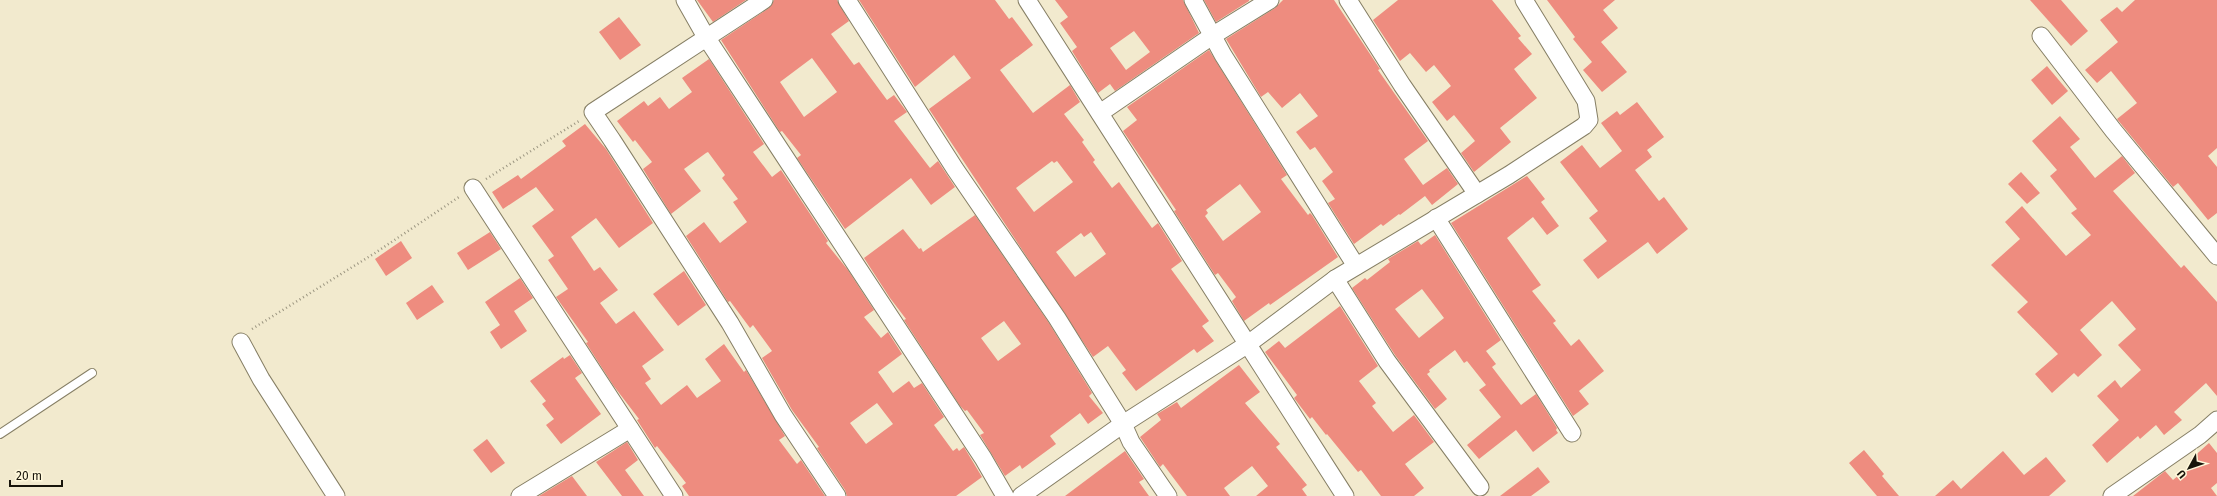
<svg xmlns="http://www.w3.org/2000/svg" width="2217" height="496" viewBox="0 0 2217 496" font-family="'Fira Sans',sans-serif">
<rect width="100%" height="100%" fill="#f2eace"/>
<g fill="#ee8c7f" fill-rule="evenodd">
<polygon points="697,0 746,0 713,22"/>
<path d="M774,0H837L849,21L831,34L854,65L859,62L887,100L894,95L907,112L894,121L930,168L938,161L955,187L931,205L911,178L845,229L797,158L801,155L782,131L780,132L721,40L769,8ZM812,58L837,92L804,117L780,82Z"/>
<path d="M859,0H995L1009,19L1012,17L1033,45L1000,70L1033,113L1070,85L1080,102L1064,114L1084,140L1082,142L1095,160L1093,162L1112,188L1119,182L1152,228L1158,223L1182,261L1171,269L1209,321L1202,326L1214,341L1197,353L1194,349L1136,391L1122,373L1126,370L1108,346L1093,357L929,109L971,78L954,55L915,87ZM1052,161L1054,163L1057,161L1073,182L1034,212L1016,188ZM1091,232L1106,254L1075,277L1056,252L1081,233L1084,237Z"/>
<path d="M1055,0H1183L1199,33L1115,91L1110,84L1098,93L1072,51L1077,47L1060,23L1068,17ZM1134,31L1150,52L1126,70L1110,48Z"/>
<polygon points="1204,0 1249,0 1249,1 1216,22"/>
<polygon points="1283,0 1334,0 1380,69 1378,70 1428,141 1404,159 1423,185 1447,168 1458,184 1432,205 1425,196 1400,215 1399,214 1383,226 1381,224 1354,244 1328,203 1335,199 1322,181 1333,172 1315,147 1310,150 1296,132 1318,116 1300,93 1282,108 1268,92 1261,97 1226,39 1275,8"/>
<polygon points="1398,0 1492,0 1521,36 1518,38 1532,54 1514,69 1537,98 1500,128 1511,142 1474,172 1461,153 1475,141 1454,115 1447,121 1432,102 1451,86 1434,65 1426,72 1410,53 1400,61 1373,20"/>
<polygon points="1547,0 1615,0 1603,10 1618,28 1601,42 1627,72 1602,92 1583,70 1592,62 1573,39 1575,37"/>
<polygon points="2030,0 2061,0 2088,31 2071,46"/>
<polygon points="2135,0 2217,0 2217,148 2208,156 2217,167 2217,213 2208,220 2178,183 2173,187 2117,119 2137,103 2111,71 2097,83 2085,70 2118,42 2100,20 2117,7 2122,12"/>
<polygon points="619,17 641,45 620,60 599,32"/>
<path d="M1209,50L1287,175L1281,179L1308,215L1310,213L1312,215L1338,257L1270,305L1269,303L1244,321L1232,301L1236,297L1218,273L1215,275L1174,211L1176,210L1123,131L1137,120L1127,107ZM1240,184L1261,212L1223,241L1205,216L1208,213L1206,210Z"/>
<path d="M709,59L764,144L753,152L772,177L781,170L828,241L826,243L848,270L874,310L864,317L881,338L888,332L902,354L878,372L893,393L909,381L914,388L922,383L944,417L934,425L953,451L957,448L959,451L964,447L982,477L956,496H847L845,490L817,448L819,447L792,410L762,358L772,351L753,325L750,328L730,301L728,302L686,236L704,222L720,243L747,222L733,202L738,199L722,178L725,175L708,152L706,153L684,169L701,191L671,214L643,169L652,162L635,140L633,142L617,121L644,101L648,106L660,97L669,109L692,92L682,78ZM877,403L893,424L866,444L850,423Z"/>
<polygon points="2047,66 2068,91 2052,105 2031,80"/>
<polygon points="1637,102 1664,137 1647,150 1652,157 1635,170 1659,201 1664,197 1688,229 1657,254 1648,242 1598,279 1583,260 1607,241 1589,218 1598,211 1560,162 1582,145 1600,168 1622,151 1601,123 1617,111 1620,115"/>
<polygon points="2060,116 2080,139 2070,147 2095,178 2122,156 2135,173 2113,191 2181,268 2184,265 2217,302 2217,396 2206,383 2174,412 2182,420 2164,435 2156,425 2140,439 2138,436 2107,463 2092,445 2119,420 2097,396 2115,380 2121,388 2141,370 2118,345 2136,329 2112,301 2080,330 2102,355 2078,377 2074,373 2052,393 2035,374 2058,354 2017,312 2028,302 1991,265 2020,239 2005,222 2022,206 2066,256 2091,235 2071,213 2077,209 2050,176 2057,170 2032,141"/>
<polygon points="585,124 606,149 653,223 619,248 596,218 571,237 594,271 600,267 618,290 600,303 616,324 634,311 664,350 642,366 651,379 645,383 661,405 687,385 697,398 721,381 705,359 724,344 744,372 746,370 785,436 779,440 797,464 801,460 825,496 689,496 682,486 686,483 657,446 655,448 637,420 639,419 613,385 586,343 588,342 556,297 568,289 548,260 554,256 532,226 554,210 536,187 503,209 492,192 518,175 521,179 566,146 562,141"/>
<polygon points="2021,172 2040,193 2027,204 2008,184"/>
<polygon points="1527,176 1545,199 1541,202 1559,226 1547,235 1533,217 1507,238 1541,285 1532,291 1556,321 1553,323 1571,346 1579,339 1604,371 1579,391 1589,404 1573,416 1451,223"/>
<path d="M975,215L1049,323L1092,393L1089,396L1103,413L1088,424L1080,413L1050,436L1056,444L1022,469L1020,465L1005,476L980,435L984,433L967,410L965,411L960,406L904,320L906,319L890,298L864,258L903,229L919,249L921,248L923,252ZM1004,321L1021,344L998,361L981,338Z"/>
<polygon points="490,232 501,249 468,270 457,253"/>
<path d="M1435,235L1501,340L1486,351L1496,364L1492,367L1521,405L1536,394L1557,428L1556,430L1558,433L1533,452L1516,430L1479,459L1467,445L1501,417L1479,390L1486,385L1467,361L1464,363L1455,350L1429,370L1430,372L1427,374L1447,399L1435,409L1395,355L1352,288L1365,278L1367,280L1390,262L1388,259L1418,241L1421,245ZM1422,289L1444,318L1419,338L1395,309Z"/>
<polygon points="401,241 412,258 386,276 375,259"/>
<polygon points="684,271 706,305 678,326 653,294"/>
<polygon points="520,278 533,298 514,311 527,331 501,349 490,332 500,325 485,302"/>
<polygon points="432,285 444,302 417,320 406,303"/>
<polygon points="1340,306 1378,366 1359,381 1376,403 1372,406 1393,432 1414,415 1434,442 1405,464 1424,488 1414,496 1381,496 1361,470 1358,472 1327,434 1326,435 1312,417 1310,419 1294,398 1297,395 1265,352 1279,341 1285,348"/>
<polygon points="570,355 582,373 575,378 601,414 561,444 546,425 554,419 542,404 546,401 530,381 563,357 564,359"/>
<polygon points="1239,365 1260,392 1245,403 1280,444 1276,447 1307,485 1302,489 1307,496 1256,496 1268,486 1252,466 1224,488 1230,496 1187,496 1163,464 1160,467 1140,437 1161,420 1157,414 1177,402 1181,408"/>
<polygon points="487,439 505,463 491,473 473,450"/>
<polygon points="627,442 638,460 625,470 644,496 622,496 596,462"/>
<polygon points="2209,443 2217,453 2217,483 2211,488 2217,496 2133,496 2165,471 2173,480 2193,463 2190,460"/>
<polygon points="1864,450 1884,474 1882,476 1899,496 1877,496 1849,463"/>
<polygon points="1125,451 1144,479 1139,482 1149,496 1065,496"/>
<polygon points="2003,451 2024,475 2046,457 2066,481 2049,496 1935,496 1953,480 1961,489"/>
<polygon points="1538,467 1550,482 1531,496 1500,496"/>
<polygon points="572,476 587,496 539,496"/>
</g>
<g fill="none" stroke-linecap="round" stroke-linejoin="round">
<defs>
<polyline id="lane" points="0,434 92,373"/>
<g id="street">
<polyline points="685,0 706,37 983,458 1005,496"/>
<polyline points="764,0 593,112 612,140 730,323 783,415 837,496"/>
<polyline points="847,0 955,169 1057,318 1123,424 1131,442 1168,496"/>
<polyline points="1027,0 1345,496"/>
<polyline points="1193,0 1223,55 1356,266"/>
<polyline points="1348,0 1402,85 1477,194"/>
<polyline points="2041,36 2113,130 2217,256"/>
<polyline points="1100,113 1212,36 1270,0"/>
<polyline points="473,188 674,496"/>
<polyline points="1436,218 1572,433"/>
<polyline points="1335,279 1387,361 1480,487"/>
<polyline points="241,342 261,379 336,496"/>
<polyline points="520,496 630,429"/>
<polyline points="1021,496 1123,424 1248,344 1335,279 1509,175 1584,126 1589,120 1586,101 1524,0"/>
<polyline points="2112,496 2200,435 2217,420"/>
</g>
</defs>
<use href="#lane" stroke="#867f65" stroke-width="10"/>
<use href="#street" stroke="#867f65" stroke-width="19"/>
<g stroke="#9c9681" stroke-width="2.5" stroke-dasharray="1 3" stroke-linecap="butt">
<polyline points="486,179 579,121"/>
<polyline points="252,329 375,253 459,197"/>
</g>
<use href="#lane" stroke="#fff" stroke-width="8"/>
<use href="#street" stroke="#fff" stroke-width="17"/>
</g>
<g transform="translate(2189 468) rotate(230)" stroke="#fff8db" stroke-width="3" paint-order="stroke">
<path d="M0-3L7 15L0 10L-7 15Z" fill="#18150b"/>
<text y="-6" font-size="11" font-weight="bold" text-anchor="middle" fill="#18150b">U</text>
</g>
<path d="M10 480v6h52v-6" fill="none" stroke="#18150b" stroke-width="2"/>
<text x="16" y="480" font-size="12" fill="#18150b" stroke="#fff8db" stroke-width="3" paint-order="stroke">20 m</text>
</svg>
